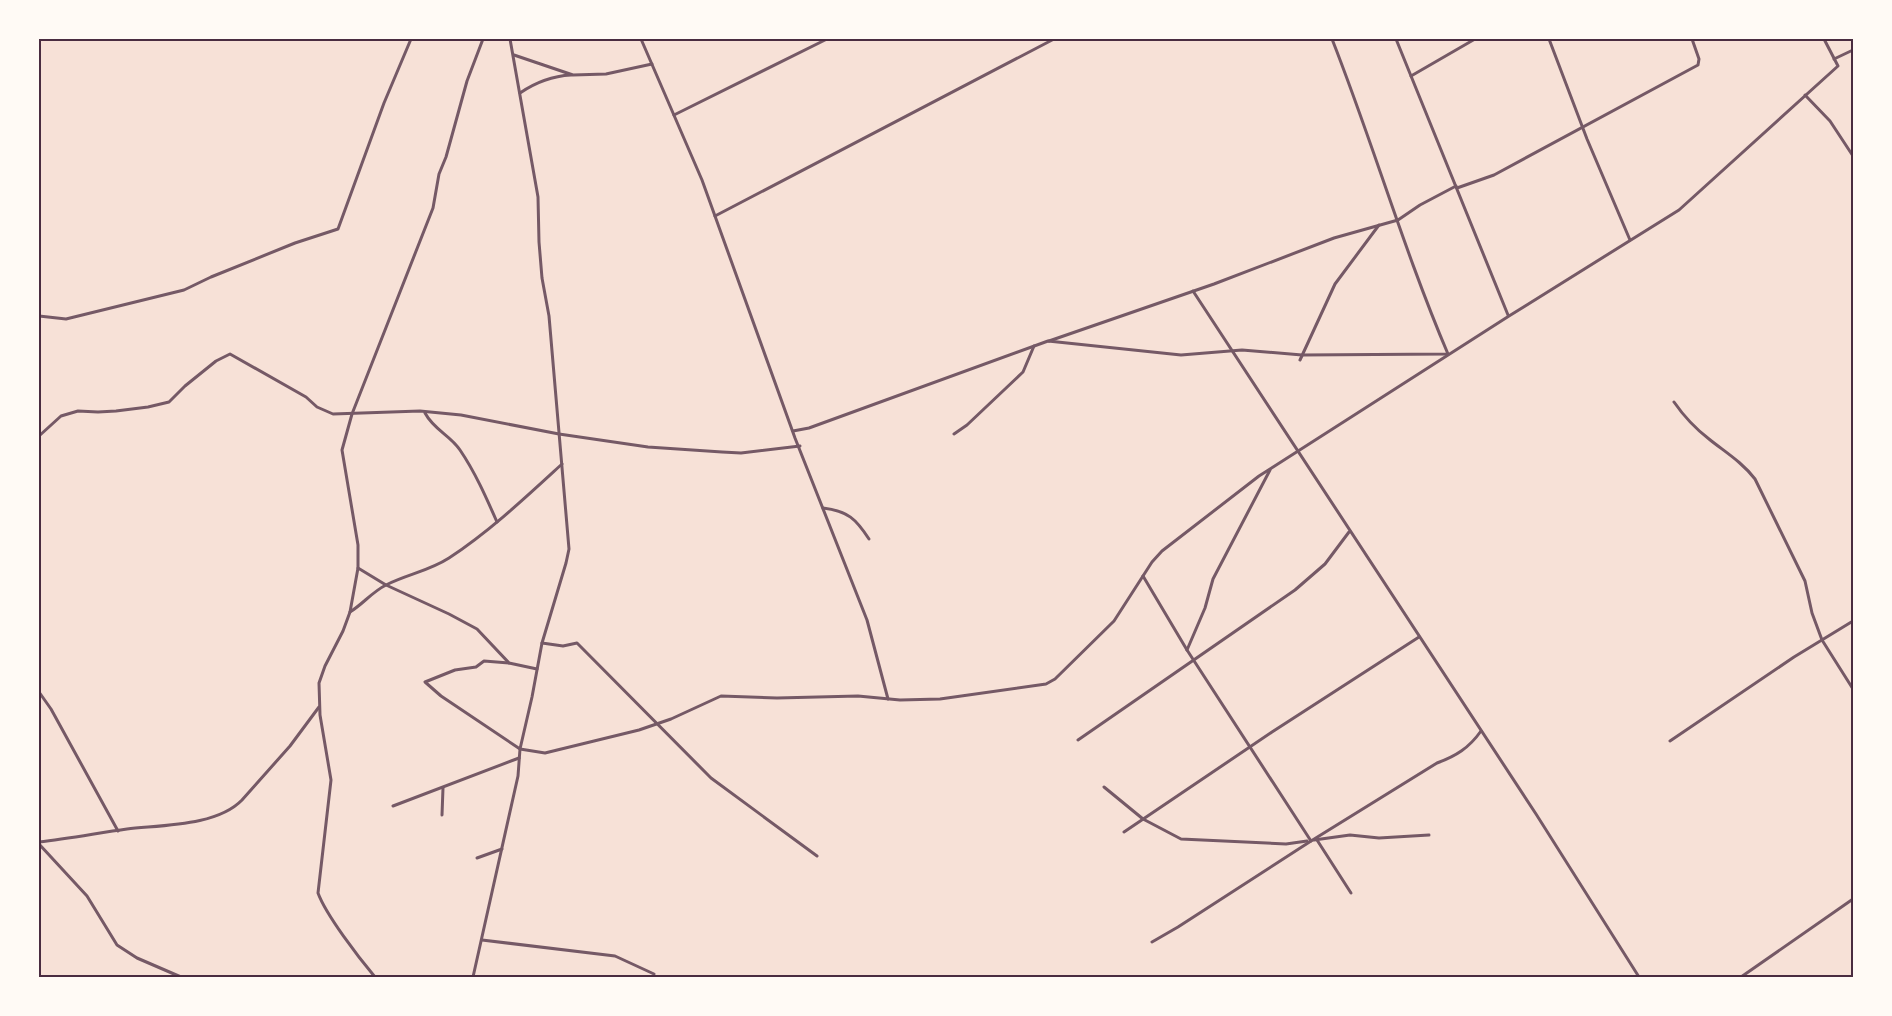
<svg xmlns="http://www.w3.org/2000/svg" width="1892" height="1016" viewBox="0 0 1892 1016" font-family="'Fira Sans',sans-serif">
<rect width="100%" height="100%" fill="#f7e1d7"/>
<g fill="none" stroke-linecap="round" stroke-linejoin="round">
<g stroke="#755966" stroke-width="3">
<polyline points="641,39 702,180 795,438 867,620 888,699"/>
<polyline points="1396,39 1508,315"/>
<polyline points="1549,39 1587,139 1630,240"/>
<polyline points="514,55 573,75 606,74 652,64"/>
<polyline points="1834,59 1853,50"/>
<polyline points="1411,76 1475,39"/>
<path d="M520,93C536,82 553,76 571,75"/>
<polyline points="1805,95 1830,121 1853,156"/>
<polyline points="674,115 827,39"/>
<polyline points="1457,188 1494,175 1698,65 1699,59 1692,39"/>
<polyline points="715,216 1054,39"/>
<polyline points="1193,291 1536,814 1639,977"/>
<polyline points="39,316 66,319 184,290 211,277 295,243 338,229 384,103 411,39"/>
<polyline points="1049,341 1214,284 1334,238 1398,220 1420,205 1456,186"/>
<polyline points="1300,360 1335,284 1379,225"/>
<path d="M1674,402C1683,415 1696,429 1709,439C1725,452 1742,462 1755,479L1805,581L1812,613L1822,640L1853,689"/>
<path d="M425,413C434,430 450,435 460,450C475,472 486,497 497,522"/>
<path d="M793,431L809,428L1048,341L1181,355L1242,350L1302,355L1448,354C1404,251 1373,143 1332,39"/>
<polyline points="954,434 967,425 1023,372 1034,346"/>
<polyline points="39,436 61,416 78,411 98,412 116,411 148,407 169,402 185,386 216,361 230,354 306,397 317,407 333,414 420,411 461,415 559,434 648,447 722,452 741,453 800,446"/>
<path d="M823,508C848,511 856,519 869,539"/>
<polyline points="358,568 386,585 449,614 477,629 509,663 537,669"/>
<polyline points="1143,576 1187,650 1311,841"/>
<path d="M350,612C363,604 372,592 386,585C408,574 429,571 449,558C490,531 526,497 562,464"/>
<polyline points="542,643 563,646 577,643 711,778 817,856"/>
<polyline points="1187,650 1205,608 1213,579 1270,470"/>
<polyline points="509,663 484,661 476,667 455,670 425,682 441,696 520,749 545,753 639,730 671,719 721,696 777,698 858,696 900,700 940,699 1046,684 1055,679 1114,621 1152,562 1162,551 1259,476 1509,316 1679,210 1838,66 1824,39"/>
<polyline points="39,692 51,709 118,831"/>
<polyline points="1078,740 1295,590 1325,564 1349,532"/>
<polyline points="1670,741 1794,657 1853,621"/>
<polyline points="1104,787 1143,819 1181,839 1286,844 1307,841"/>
<polyline points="393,806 519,758"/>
<polyline points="442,815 443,788"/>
<polyline points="1124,832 1272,732 1419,637"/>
<polyline points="1314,840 1350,835 1379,838 1429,835"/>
<polyline points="1317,840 1351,893"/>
<path d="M39,842C68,839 98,833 127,829C162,825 217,826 242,800L290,746L319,707"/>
<polyline points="39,844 87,896 117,945 137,958 181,977"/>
<polyline points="477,858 502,849"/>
<polyline points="482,940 615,956 654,974"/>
<path d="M1152,942L1178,927L1311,841L1437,763C1456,756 1469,748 1481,731"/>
<path d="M375,977C359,958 326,915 318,893L331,780L320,715L319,683L325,666L343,631L350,612L358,568V545L342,450L352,414L433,208L439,174L446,157L467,81L483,39"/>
<polyline points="473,977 518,776 520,749 532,697 542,643 566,563 569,549 549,316 542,278 539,242 538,197 510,39"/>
<polyline points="1741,977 1853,899"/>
</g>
</g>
<rect width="1892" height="1016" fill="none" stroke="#fffaf5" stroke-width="81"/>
<rect x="40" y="40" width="1812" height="936" fill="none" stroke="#4a2c40" stroke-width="2"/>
</svg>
